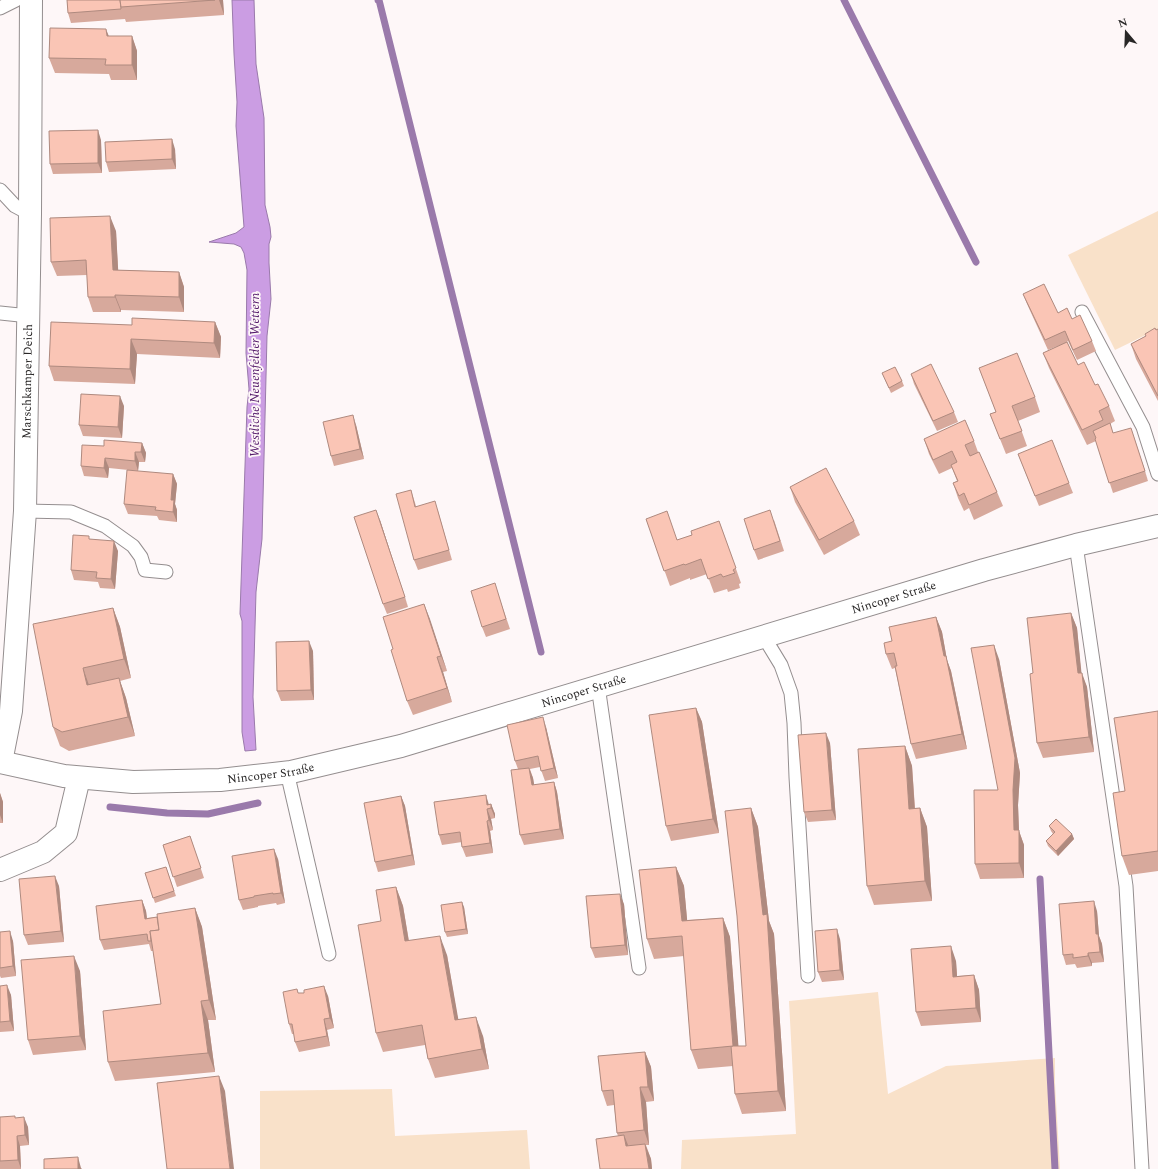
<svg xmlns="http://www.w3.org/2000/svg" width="1158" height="1169" viewBox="0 0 1158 1169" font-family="Spectral,serif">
<rect width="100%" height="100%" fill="#fef7f8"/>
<g fill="#f9e1c9">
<polygon points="1158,211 1158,329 1115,350 1068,255"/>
<polygon points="878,992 888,1094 946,1066 1055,1058 1055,1083 1060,1169 681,1169 682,1140 796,1134 789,1001"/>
<polygon points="392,1089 395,1136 527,1130 530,1169 260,1169 260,1091"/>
</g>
<polygon fill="#cb9de3" stroke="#9a7aab" points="232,0 254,0 256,64 264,118 265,205 270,227 271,237 269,244 269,263 271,299 267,336 262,539 256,592 253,697 256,750 245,751 242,732 242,621 240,614 247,407 249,389 246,353 247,270 244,253 241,247 234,244 209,242 236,233 244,227 236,126 237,102 234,54"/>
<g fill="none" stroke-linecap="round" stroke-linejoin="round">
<g stroke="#9a7aab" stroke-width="7">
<polyline points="378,0 379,0 541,652"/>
<polyline points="844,0 976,262"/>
<polyline points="110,807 167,813 208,814 258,803"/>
<polyline points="1040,879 1055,1169"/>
</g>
<defs>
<g id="lane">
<polyline points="0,8 16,0"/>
<polyline points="0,190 15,206 30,214"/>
<polyline points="1082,312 1143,427 1158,474"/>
<polyline points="0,313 29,316"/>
<polyline points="25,511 71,512 105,526 133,546 141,557 145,570 166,572"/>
<polyline points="1076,545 1126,886 1142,1169"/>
<polyline points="764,637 781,665 791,693 794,723 796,777 808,976"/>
<polyline points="598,686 639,968"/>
<polyline points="287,772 329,954"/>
</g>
<polyline id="street" points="0,870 43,852 66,833 79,778"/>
<g id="secondary">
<path id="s1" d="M0,762L64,776L133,782L220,780L291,772L401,746L984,570L1076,545L1158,526"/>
<path id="s2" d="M1,762L11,711L25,511L30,214L31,0"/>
</g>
</defs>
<use href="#lane" stroke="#948e8f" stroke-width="15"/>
<use href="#street" stroke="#948e8f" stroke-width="24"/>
<use href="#secondary" stroke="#948e8f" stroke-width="24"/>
<use href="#lane" stroke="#fff" stroke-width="13"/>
<use href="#street" stroke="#fff" stroke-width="22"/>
<use href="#secondary" stroke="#fff" stroke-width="22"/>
</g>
<g fill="#d7a99c">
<polygon points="67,0 223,0 224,15 126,22 125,19 71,23 68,13"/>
<polygon points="109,36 132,36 137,51 137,80 111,80 109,74 55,73 49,58"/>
<polygon points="101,140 102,173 53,174 50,164"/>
<polygon points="175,149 176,169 109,172 106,162"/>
<polygon points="116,231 118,270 179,272 184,287 184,312 121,310 121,312 93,312 88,297 87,275 57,276 51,262"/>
<polygon points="1023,294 1058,313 1072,319 1092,341 1096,351 1077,360 1068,341 1067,342 1078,365 1095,385 1109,406 1115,421 1110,424 1113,433 1134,438 1148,481 1113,493 1096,441 1087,445 1049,368 1043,353 1060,345 1048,350 1027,304"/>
<polygon points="215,322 221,337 220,358 137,354 135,384 54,381 49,366 132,325"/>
<polygon points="1158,329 1158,401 1136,359 1131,344 1146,336 1145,334"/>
<polygon points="979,368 1035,397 1040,412 1018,421 1027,446 1006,454 990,414 996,412"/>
<polygon points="882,373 902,381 904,386 891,393"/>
<polygon points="911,374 954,412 958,422 937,431 914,384"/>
<polygon points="124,406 122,438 83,436 79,425"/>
<polygon points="356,425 364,459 334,466 331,456"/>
<polygon points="924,439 974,441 978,452 997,492 1003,506 974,520 969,508 964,511 958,498 953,483 957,481 952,468 939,474 929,454"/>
<polygon points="142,443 146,453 145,462 139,462 138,471 109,468 108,478 84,476 81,466 104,446"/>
<polygon points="1018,454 1069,483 1073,493 1039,506"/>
<polygon points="173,474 177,484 175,504 177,510 177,522 159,520 157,516 128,514 124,504"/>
<polygon points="790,487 854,521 860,535 824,555 795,502"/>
<polygon points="411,490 416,506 438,511 452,560 418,570 414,560"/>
<polygon points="646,519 678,540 692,535 719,521 741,583 739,584 740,588 728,592 727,589 714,593 707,574 690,580 690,578 670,586"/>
<polygon points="380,520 408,607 387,614 383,604"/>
<polygon points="774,520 784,551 758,560 754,550"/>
<polygon points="90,539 118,551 115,589 100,588 98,582 74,580 71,570"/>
<polygon points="498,594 510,629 486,637 482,627"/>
<polygon points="424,604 447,671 443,672 452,702 413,715 407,701 393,649"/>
<polygon points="113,608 120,627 131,678 120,681 126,698 135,736 69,751 60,746 53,727"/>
<polygon points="1071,613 1077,628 1081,673 1087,687 1094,752 1043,758 1037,743 1033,673"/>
<polygon points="936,617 942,632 947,660 951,671 967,749 916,759 911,744 895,668 892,669 886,654 892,641"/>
<polygon points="313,651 314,700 281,701 277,691"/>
<polygon points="999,659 1020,773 1018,805 1019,831 1024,845 1024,878 980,879 975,864 998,790"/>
<polygon points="696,708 702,722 719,833 671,841 666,826"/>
<polygon points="1158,711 1158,871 1129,875 1122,856 1125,791"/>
<polygon points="546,727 558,778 545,781 540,767 530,769 533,778 534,785 554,782 557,792 564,839 524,845 520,835 518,769 515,761"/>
<polygon points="830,743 836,820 808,822 804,812"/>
<polygon points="905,746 912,766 915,808 920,808 927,827 932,901 874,905 867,886"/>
<polygon points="0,793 3,802 3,823 0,823"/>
<polygon points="401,796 405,806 415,865 378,872 375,862"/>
<polygon points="489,804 491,804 495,814 495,818 491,819 493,830 490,831 493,853 466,857 462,847 462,842 442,845 439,835"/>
<polygon points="751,808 758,827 769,921 774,934 786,1111 742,1114 735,1094 733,1066 698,1069 691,1050 684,956 654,959 647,939 676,867 684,886 687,920 723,918 730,937 738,1046 746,1046"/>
<polygon points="1049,826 1072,834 1074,839 1058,856 1048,846 1046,841 1053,834 1051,831"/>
<polygon points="190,836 204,878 177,887 163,845"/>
<polygon points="278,859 285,903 277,905 276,903 258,906 258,907 243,910 239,900"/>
<polygon points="166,867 176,896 155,903 145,873"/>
<polygon points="59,886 64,942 28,945 24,935"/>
<polygon points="396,887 403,906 409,941 447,955 458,1020 483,1036 489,1069 435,1078 428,1059 425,1045 383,1052 376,1033 381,921"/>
<polygon points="142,900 146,911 147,918 157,917 195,908 202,927 216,1020 208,1020 215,1072 115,1081 108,1062 161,1004 153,951 151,951 149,944 104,950 100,940"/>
<polygon points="624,904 628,955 595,958 591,948"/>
<polygon points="464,907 468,934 447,937 445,932"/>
<polygon points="1097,911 1099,936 1102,944 1104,962 1092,963 1092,966 1077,968 1075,964 1066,965 1063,955"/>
<polygon points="0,932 13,941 16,976 1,978 0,976"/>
<polygon points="840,939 844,980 822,982 818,972"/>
<polygon points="956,961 957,976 974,975 979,990 981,1022 921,1026 916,1012"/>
<polygon points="80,971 86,1050 33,1055 28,1040"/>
<polygon points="0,986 11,995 14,1031 0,1032"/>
<polygon points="298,993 328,996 334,1028 327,1030 330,1046 299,1052 295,1042 294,1034 292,1034 289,1024"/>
<polygon points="645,1052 651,1067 654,1101 646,1102 649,1145 646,1145 651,1159 652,1169 618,1136 617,1133 614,1105 607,1106 602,1091"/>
<polygon points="0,1117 16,1118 28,1127 29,1145 20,1146 21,1169 0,1169"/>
</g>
<g fill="#af8a7f">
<polygon points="219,0 223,0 224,15"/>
<polygon points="106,29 112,44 107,36"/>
<polygon points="132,36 137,51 137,80 132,65"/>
<polygon points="98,130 101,140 102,173 98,163"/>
<polygon points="172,139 175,149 176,169 172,159"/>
<polygon points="110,216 116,231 119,285 113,270"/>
<polygon points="179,272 184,287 184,312 179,297"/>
<polygon points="115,295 121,310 121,312 115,297"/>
<polygon points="215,322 221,337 220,358 214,343"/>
<polygon points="131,339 137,354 135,384 130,369"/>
<polygon points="120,396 124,406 122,438 118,427"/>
<polygon points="353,415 356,425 364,459 360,449"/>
<polygon points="1131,428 1134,438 1148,481 1145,471"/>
<polygon points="142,443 146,453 145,462 141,452"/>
<polygon points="135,452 139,462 138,471 135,461"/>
<polygon points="105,458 109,468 108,478 104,468"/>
<polygon points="173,474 177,484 175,504 177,510 177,522 173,512 171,500"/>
<polygon points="376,510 380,520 408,607 405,597"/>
<polygon points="114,541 118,551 115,589 111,579"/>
<polygon points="424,604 430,619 447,671 441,656"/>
<polygon points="113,608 120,627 131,678 124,659"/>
<polygon points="1071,613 1077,628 1083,688 1078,673"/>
<polygon points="936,617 942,632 947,660 951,671 967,749 962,734 944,656"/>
<polygon points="309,641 313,651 314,700 311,690"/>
<polygon points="994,645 999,659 1020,773 1018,805 1019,831 1024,845 1024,878 1019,863 1014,830"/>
<polygon points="437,657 443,672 452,702 447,688"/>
<polygon points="83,668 90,688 87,685"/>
<polygon points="1082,673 1087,687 1094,752 1089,737"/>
<polygon points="119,678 126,698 135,736 128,717"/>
<polygon points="696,708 702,722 719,833 713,819"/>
<polygon points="543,717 546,727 558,778 554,768"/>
<polygon points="826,733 830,743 836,820 832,810"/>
<polygon points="905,746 912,766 916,828 909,809"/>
<polygon points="529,768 533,778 536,795 532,785"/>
<polygon points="554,782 557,792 564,839 560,829"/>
<polygon points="0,793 3,802 3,823 0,815"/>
<polygon points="486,795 489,805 487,805"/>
<polygon points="401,796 405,806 415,865 412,855"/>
<polygon points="491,804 495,814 495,818 491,808"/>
<polygon points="751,808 758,827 769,921 774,934 786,1111 778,1091 763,915"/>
<polygon points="920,808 927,827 932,901 925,881"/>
<polygon points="487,809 491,819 493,830 489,820"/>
<polygon points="487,821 490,831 493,853 490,843"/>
<polygon points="1072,834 1074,839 1058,856 1056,851"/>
<polygon points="274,849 278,859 285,903 281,893"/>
<polygon points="676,867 684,886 689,940 682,921"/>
<polygon points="55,876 59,886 64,942 61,931"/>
<polygon points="396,887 403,906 412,961 405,941"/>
<polygon points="620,894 624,904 628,955 625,945"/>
<polygon points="142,900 146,911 148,929 145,919"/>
<polygon points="1094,901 1097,911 1099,936 1102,944 1104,962 1100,952 1096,934"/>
<polygon points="462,902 464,907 468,934 466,929"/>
<polygon points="195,908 202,927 216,1020 209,1000"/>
<polygon points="723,918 730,937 740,1066 733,1046"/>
<polygon points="837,929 840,939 844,980 840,970"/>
<polygon points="10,931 13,941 16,976 13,966"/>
<polygon points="440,936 447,955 462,1040 455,1020"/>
<polygon points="951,946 956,961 958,991 953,977"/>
<polygon points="1088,953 1092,963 1092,966 1088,956"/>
<polygon points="74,956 80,971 86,1050 80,1036"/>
<polygon points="974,975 979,990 981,1022 976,1008"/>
<polygon points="7,985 11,995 14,1031 10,1021"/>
<polygon points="324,986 328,996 334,1028 330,1018"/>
<polygon points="201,1001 208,1020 215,1072 208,1053"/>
<polygon points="476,1017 483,1036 489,1069 482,1049"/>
<polygon points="324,1019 327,1030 330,1046 327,1036"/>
<polygon points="645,1052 651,1067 654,1101 648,1087"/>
<polygon points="219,1076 225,1091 234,1169 230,1169"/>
<polygon points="640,1087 646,1102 649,1145 644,1130"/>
<polygon points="24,1117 28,1127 29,1145 25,1135"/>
<polygon points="624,1135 630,1150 626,1146"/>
<polygon points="17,1136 20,1146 21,1169 18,1160"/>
<polygon points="645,1144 651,1159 652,1169 649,1169"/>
<polygon points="78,1157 81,1168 82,1169 78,1169"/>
</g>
<g fill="#fac5b5" stroke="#af8a7f">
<polygon points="67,0 120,0 121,9 68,13"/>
<polygon points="120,0 215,0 121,7"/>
<polygon points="50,28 106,29 107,36 132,36 132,65 105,65 106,59 49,58"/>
<polygon points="98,130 98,163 50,164 49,131"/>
<polygon points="172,139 172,159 106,162 105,142"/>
<polygon points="110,216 113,270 179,272 179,297 115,295 115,297 88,297 86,260 51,262 50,218"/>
<polygon points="1044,284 1058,313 1067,308 1072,319 1080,315 1092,341 1073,350 1065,331 1045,340 1023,294"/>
<polygon points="132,318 215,322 214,343 131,339 130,369 49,366 51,322 132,325"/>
<polygon points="1155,328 1156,330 1158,329 1158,396 1131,344 1146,336 1145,334"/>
<polygon points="1067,342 1078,365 1084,362 1095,385 1098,384 1109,406 1099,411 1103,420 1082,430 1043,353"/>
<polygon points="1017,353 1035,397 1012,406 1022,431 1000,439 990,414 996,412 979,368"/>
<polygon points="931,364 954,412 933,421 911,374"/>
<polygon points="895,367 902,381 889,388 882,373"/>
<polygon points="81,394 120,396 118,427 79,425"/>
<polygon points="353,415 360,449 331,456 323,422"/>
<polygon points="965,420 974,441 965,445 970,456 979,452 997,492 969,505 964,493 959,496 953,483 958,481 951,465 957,462 952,451 933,460 924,439"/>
<polygon points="1110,423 1113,433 1131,428 1145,471 1109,483 1095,439 1096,438 1093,431"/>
<polygon points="104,440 142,443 141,452 135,452 135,461 105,458 104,468 81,466 82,445 104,446"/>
<polygon points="1052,440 1069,483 1035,496 1018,454"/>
<polygon points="826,468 854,521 819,540 790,487"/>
<polygon points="127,470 173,474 171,500 174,500 173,512 155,510 156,507 124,504"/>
<polygon points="411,490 415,507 435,501 449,550 414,560 396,494"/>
<polygon points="376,510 405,597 383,604 354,517"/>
<polygon points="770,510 780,541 754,550 744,519"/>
<polygon points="667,511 677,540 692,535 691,531 719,521 736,568 733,570 735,573 723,577 721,574 708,579 701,559 685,565 684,564 664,571 646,519"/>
<polygon points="73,535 89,536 89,539 114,541 111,579 96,578 97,572 71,570"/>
<polygon points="495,583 506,619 482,627 471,591"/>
<polygon points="424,604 441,656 437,657 447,688 407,701 391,650 393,649 383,617"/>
<polygon points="113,608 124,659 83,668 87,685 119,678 128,717 62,732 53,727 33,624"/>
<polygon points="1071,613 1078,673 1082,673 1089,737 1037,743 1030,674 1033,673 1027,618"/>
<polygon points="936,617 944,656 946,656 962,734 911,744 895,666 897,666 894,653 886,654 884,643 892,641 889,627"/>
<polygon points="309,641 311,690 277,691 276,642"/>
<polygon points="994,645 1015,758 1013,790 1014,830 1019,830 1019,863 975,864 974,790 998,790 971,648"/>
<polygon points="696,708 713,819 666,826 649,715"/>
<polygon points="1158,711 1158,851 1122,856 1113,793 1125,791 1114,718"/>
<polygon points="543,717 554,768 541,771 538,756 515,761 507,725"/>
<polygon points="826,733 832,810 804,812 798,735"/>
<polygon points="905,746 909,809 920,808 925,881 867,886 858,749"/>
<polygon points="529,768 532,785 554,782 560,829 520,835 511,770"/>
<polygon points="486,795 487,805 491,804 491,808 487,809 489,820 487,821 490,843 462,847 460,832 439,835 434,802"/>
<polygon points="401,796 412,855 375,862 364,803"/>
<polygon points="751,808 763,915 767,914 778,1091 735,1094 731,1046 746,1046 737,916 725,811"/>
<polygon points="1056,819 1072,834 1056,851 1046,841 1055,832 1049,826"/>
<polygon points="190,836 201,868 173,877 163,845"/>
<polygon points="274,849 281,893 273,894 273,893 254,896 254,897 239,900 232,856"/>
<polygon points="166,867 174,891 153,898 145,873"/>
<polygon points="676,867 682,921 723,918 733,1046 691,1050 682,936 647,939 639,870"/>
<polygon points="55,876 61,931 24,935 19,879"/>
<polygon points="396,887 405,941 440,936 455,1020 476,1017 482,1049 428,1059 422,1025 376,1033 358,925 381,921 376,890"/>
<polygon points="620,894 625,945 591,948 586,896"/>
<polygon points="142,900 145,919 157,917 159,930 150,931 151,941 148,941 147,934 100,940 96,906"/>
<polygon points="1094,901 1096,934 1098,934 1100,952 1088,953 1088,956 1073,958 1073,954 1063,955 1059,904"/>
<polygon points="462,902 466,929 445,932 441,905"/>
<polygon points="195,908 209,1000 201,1001 208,1053 108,1062 103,1011 161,1004 150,931 159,930 157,914"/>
<polygon points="837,929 840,970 818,972 815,931"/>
<polygon points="10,931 13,966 0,968 0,932"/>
<polygon points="951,946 953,977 974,975 976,1008 916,1012 911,949"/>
<polygon points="74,956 80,1036 28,1040 21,960"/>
<polygon points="7,985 10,1021 0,1022 0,986"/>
<polygon points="324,986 330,1018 324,1019 327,1036 295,1042 292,1024 289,1024 283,992 297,989 298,993 304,993 304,990"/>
<polygon points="645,1052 648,1087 640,1087 644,1130 617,1133 613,1090 602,1091 598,1056"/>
<polygon points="219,1076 230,1169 167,1169 157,1083"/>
<polygon points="15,1116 15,1118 24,1117 25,1135 17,1136 18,1160 0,1161 0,1117"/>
<polygon points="624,1135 626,1146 645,1144 649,1169 600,1169 596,1139"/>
<polygon points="78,1157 78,1169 44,1169 44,1159"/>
</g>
<g text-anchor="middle" stroke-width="3.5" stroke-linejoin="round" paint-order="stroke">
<g font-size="12" fill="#292727" stroke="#fef7f8">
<text dy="4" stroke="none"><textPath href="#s2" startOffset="382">Marschkamper Deich</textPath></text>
<text dy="4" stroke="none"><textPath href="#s1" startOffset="921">Nincoper Straße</textPath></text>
<text dy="4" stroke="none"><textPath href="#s1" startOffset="597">Nincoper Straße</textPath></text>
<text dy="4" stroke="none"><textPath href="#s1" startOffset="273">Nincoper Straße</textPath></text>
</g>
<g font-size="13" font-style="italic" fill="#541a6b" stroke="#fef7f8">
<text transform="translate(254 375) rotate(-90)" y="5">Westliche Neuenfelder Wettern</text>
</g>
</g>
<g transform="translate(1126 32) rotate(341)" stroke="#fef7f8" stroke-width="3" paint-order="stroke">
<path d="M0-3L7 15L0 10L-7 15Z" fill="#292727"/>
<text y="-6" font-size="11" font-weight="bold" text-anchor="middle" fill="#292727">N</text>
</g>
</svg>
